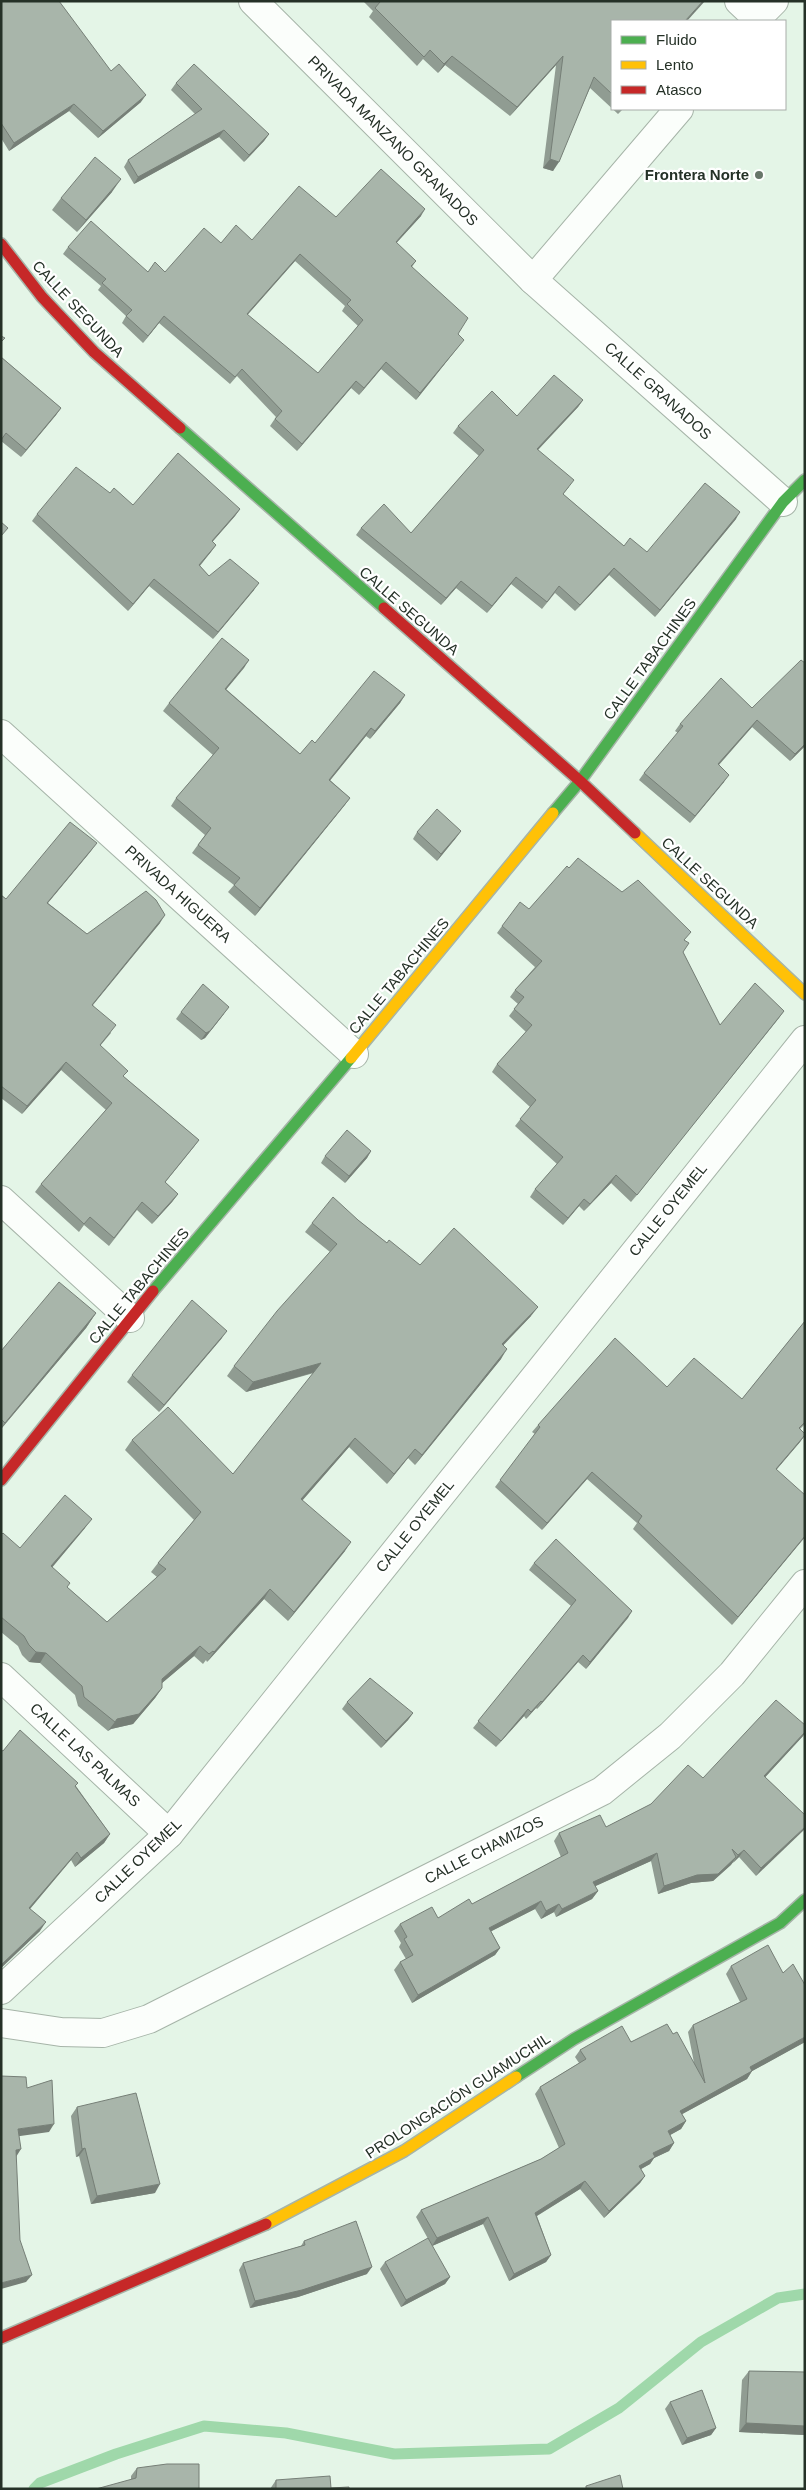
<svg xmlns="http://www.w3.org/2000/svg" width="806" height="2490" viewBox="0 0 806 2490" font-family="Helvetica,sans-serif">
<rect width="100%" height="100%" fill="#e4f5e7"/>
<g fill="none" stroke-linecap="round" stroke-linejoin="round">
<polyline stroke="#9fd8aa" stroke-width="11" points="34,2489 40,2483 116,2454 204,2426 286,2433 394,2454 549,2449 619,2408 701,2342 778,2298 805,2294"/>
<defs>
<g id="street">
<polyline points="253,1 533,280 783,502"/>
<polyline points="739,1 757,18"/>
<polyline points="754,21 774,1"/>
<polyline points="533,280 679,109"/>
<polyline points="1,734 354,1054"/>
<polyline points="1,1200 130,1318"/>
<polyline points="1,1677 169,1834"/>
<polyline points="1,1990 169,1834 805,1040"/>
<polyline points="1,2023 61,2032 103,2033 149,2019 602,1791 670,1736 732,1674 805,1584"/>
</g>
<g id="fast">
<polyline points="180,428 384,608"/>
<polyline points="553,813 580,781 783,502 805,480"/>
<polyline points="153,1291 351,1058"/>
<polyline points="516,2077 574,2039 780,1923 805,1900"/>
</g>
<g id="slow">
<polyline points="635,833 805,994"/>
<polyline points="351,1058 553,813"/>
<polyline points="266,2224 404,2151 516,2077"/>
</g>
<g id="jam">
<polyline points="1,244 42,297 94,352 180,428"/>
<polyline points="384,608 580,781 635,833"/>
<polyline points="1,1480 153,1291"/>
<polyline points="1,2338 266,2224"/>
</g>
</defs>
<use href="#street" stroke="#a6b4a8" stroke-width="30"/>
<use href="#fast" stroke="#a6b4a8" stroke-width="14"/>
<use href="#slow" stroke="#a6b4a8" stroke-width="14"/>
<use href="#jam" stroke="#a6b4a8" stroke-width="14"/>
<use href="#street" stroke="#fbfefb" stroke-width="28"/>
<use href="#fast" stroke="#4caf50" stroke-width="11"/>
<use href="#slow" stroke="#ffc107" stroke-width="11"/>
<use href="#jam" stroke="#c62828" stroke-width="11"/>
</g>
<g fill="#909c92" fill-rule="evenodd">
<polygon points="1,1 111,71 141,102 98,138 69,111 9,151 1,138"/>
<polygon points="363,1 705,1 612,21 612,109 623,109 618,114 590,88 553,171 543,168 556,65 510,116 445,65 438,73 423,59 417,66 369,17 373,11"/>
<polygon points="176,83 269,134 264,141 244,162 219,137 134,184 124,167 128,160 195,114 171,90"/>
<polygon points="112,192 77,232 52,210 61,198"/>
<path d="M421,216L396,243L416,261L412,267L458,334L459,346L416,400L381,369L359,395L351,388L297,451L270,426L276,417L237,376L230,384L159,323L143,343L122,323L126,316L98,290L101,286L63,254L68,247L148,272H165L221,243L252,240L336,217ZM295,261L345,306L342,311L358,326L318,373L247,315Z"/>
<polygon points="1,357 61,408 56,415 21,457 1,441"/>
<polygon points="583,400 578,407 538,450 569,487 563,494 624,546 647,552 736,519 655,617 609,575 575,611 555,593 542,609 511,584 487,613 456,588 441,605 356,535 361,528 411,533 479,456 453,433 458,426 517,416"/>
<polygon points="110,493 133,505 240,509 235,516 212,542 216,545 200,566 209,576 254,590 213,639 149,586 128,611 32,521 37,514"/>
<polygon points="249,660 226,689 300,754 315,743 405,695 400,703 370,739 366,736 330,780 350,798 344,806 255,916 228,892 234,885 192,853 205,835 171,806 176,798 213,755 163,711 169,703"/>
<polygon points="752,708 805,746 790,761 752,727 719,765 724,782 690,823 639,780 644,773 678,733 675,731 680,724"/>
<polygon points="461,831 437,861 413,839 417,832"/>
<polygon points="91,851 48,903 87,934 160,923 93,1005 111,1033 100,1046 124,1077 199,1140 165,1182 178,1194 172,1202 152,1224 137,1210 109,1246 84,1225 79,1232 35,1192 41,1184 106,1110 61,1070 22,1114 1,1098 1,895 6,899"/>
<polygon points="569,868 685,940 683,952 720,1025 784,1011 631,1202 611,1183 584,1211 579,1206 563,1225 530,1197 535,1189 557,1164 515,1126 530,1107 492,1072 497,1064 526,1032 509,1016 518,1004 510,997 515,990 535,967 497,933 502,926 529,909"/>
<polygon points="181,1012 224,1014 205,1038 201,1040 176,1019"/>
<polygon points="371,1151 367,1158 345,1183 321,1163 325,1156"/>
<polygon points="358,1220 387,1243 420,1265 531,1316 503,1345 501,1359 415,1465 408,1458 387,1484 349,1447 302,1500 345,1551 288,1621 264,1599 207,1662 206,1660 203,1664 194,1656 162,1683 162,1688 155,1698 133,1724 111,1729 108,1731 78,1706 75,1695 40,1663 29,1662 22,1655 18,1646 1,1632 1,1535 20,1548 85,1528 52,1567 67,1587 107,1622 157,1577 151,1572 158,1563 194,1520 125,1450 132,1440 233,1474 314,1373 246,1392 227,1376 234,1366 330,1252 305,1232 312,1223"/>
<polygon points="96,1313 86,1328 1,1429 1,1351"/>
<polygon points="805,1321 805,1424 800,1429 805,1435 800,1442 776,1470 805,1537 732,1625 633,1529 637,1523 587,1479 542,1530 495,1487 535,1434 532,1432 538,1425 667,1387 742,1399"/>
<polygon points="222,1338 159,1412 127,1382 132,1375"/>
<polygon points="534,1563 632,1611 586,1669 578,1662 537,1709 536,1708 526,1719 524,1716 496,1747 473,1728 571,1606 529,1570"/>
<polygon points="347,1702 413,1713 408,1720 381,1748 342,1709"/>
<polygon points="805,1725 805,1733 803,1736 765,1777 805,1815 756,1876 739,1857 713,1881 691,1883 658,1894 651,1861 595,1886 598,1891 592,1899 556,1917 554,1912 541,1919 535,1909 491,1931 500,1948 495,1955 412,2003 394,1970 400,1962 406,1959 399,1947 401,1943 394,1931 400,1924 438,1918 472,1904 561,1857 554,1841 559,1833 606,1827 703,1778"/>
<polygon points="3,1751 76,1786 110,1834 104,1843 75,1867 71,1860 30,1909 40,1931 1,1968"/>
<polygon points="731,1966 783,1973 805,1985 805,2042 752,2071 747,2079 682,2114 686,2121 681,2129 670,2135 674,2143 669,2151 654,2158 650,2164 641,2169 645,2176 640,2183 604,2218 580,2189 537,2216 551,2255 546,2262 509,2281 483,2224 432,2246 416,2217 421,2210 541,2159 559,2148 535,2094 540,2087 579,2063 575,2057 580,2050 673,2034 694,2063 688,2032 693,2025 740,2002 726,1974"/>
<polygon points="77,2107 155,2193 91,2204 79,2156 76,2157 71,2116"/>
<polygon points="304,2241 367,2274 298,2297 250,2308 239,2270 243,2263 301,2246"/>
<polygon points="385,2262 450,2277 445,2284 401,2307 380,2269"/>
<polygon points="749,2371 805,2372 805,2435 739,2432 742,2380"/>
<polygon points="670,2402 716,2428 711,2435 682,2445 665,2409"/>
<polygon points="137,2468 199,2489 131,2479 131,2476"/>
<polygon points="276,2480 331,2488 349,2489 270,2489"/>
</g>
<g fill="#767f77">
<polygon points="703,1 705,1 687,21 685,21"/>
<polygon points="452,56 445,65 438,73 444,64"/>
<polygon points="563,56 556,65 510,116 517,107"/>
<polygon points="146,95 141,102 98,138 103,131"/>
<polygon points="74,104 69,111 9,151 14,143"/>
<polygon points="224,130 219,137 134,184 138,177"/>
<polygon points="269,134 264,141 244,162 249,155"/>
<polygon points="550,159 559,162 553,171 543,168"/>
<polygon points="121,179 112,192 77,232 86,220"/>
<polygon points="425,209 421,216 391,249 396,242"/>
<polygon points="300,254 295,261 242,321 247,314"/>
<polygon points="164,316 159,323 143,343 148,336"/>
<polygon points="464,340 459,346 416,400 420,393"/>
<polygon points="386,362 381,369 359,395 364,388"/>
<polygon points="356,381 351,388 297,451 302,444"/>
<polygon points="583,400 578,407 532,456 537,449"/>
<polygon points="61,408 56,415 21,457 26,450"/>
<polygon points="240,509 235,516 207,548 212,541"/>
<polygon points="740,512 736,519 655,617 660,610"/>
<polygon points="216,545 211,552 194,572 199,565"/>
<polygon points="614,568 609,575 575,611 580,605"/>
<polygon points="516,577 511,584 487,613 492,606"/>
<polygon points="154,579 149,586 128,611 133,604"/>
<polygon points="461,581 456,588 441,605 446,598"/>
<polygon points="259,583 254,590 213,639 218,632"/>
<polygon points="249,660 244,668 220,697 225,689"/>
<polygon points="405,695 400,703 370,739 375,731"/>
<polygon points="757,720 752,727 713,771 718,764"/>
<polygon points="371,728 366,736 324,788 329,780"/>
<polygon points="805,744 805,746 790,761 795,754"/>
<polygon points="729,775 724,782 690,823 695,816"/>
<polygon points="350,798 344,806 255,916 260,908"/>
<polygon points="461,831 456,838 437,861 441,854"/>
<polygon points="97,843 91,851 41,911 47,903"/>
<polygon points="165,915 160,923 86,1013 92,1005"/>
<polygon points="229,1007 205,1038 201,1040 206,1033"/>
<polygon points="784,1011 779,1018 631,1202 637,1195"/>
<polygon points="66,1062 61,1070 22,1114 27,1106"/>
<polygon points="199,1140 193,1148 159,1190 165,1182"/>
<polygon points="371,1151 367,1158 345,1183 349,1176"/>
<polygon points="616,1175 611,1183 584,1211 590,1204"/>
<polygon points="178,1194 172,1202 152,1224 158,1216"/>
<polygon points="584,1199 579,1206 563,1225 568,1218"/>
<polygon points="538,1307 531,1316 495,1354 502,1344"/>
<polygon points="96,1313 86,1328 1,1429 1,1428 5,1423"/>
<polygon points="227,1331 222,1338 159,1412 164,1405"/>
<polygon points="507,1349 501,1359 415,1465 422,1455"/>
<polygon points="321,1363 315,1372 246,1392 253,1382"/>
<polygon points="805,1435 800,1442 771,1476 776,1469"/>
<polygon points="355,1438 349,1447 295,1509 301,1499"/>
<polygon points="415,1449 408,1458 387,1484 394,1474"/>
<polygon points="592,1472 587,1479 542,1530 547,1523"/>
<polygon points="92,1519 85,1528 45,1576 51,1566"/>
<polygon points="805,1536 805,1537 732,1625 738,1617"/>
<polygon points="351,1542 345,1551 288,1621 294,1612"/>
<polygon points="270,1589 264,1599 207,1662 214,1652"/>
<polygon points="632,1611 628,1618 586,1669 590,1662"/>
<polygon points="200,1646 194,1656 155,1689 162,1679"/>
<polygon points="36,1652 46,1653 40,1663 29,1662"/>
<polygon points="583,1655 578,1662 537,1709 542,1702"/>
<polygon points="162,1688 155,1698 133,1724 111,1729 108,1731 117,1719"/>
<polygon points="541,1701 536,1708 526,1719 531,1712"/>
<polygon points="528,1709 524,1716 496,1747 501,1741"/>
<polygon points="413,1713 408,1720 381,1748 386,1741"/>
<polygon points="805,1732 803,1736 759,1784 764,1776"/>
<polygon points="805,1827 805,1829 756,1876 761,1868"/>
<polygon points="110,1834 104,1843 75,1867 81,1858"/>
<polygon points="744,1850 739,1857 733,1863 738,1855"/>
<polygon points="77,1852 71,1860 23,1917 29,1908"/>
<polygon points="657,1853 651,1861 587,1890 593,1882"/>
<polygon points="736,1857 731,1865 713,1881 691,1883 658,1894 664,1886"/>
<polygon points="598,1891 592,1899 556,1917 562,1909"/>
<polygon points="541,1901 535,1909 484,1935 489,1928"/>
<polygon points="559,1904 554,1912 541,1919 546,1911"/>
<polygon points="46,1922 40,1931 1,1968 1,1965"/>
<polygon points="500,1948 495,1955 412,2003 418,1995"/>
<polygon points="805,2037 805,2042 745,2075 750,2067"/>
<polygon points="752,2071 747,2079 675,2118 680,2111"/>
<polygon points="686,2121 681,2129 663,2139 668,2131"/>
<polygon points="54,2124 49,2132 13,2137 18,2129"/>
<polygon points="674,2143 669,2151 654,2158 650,2164 634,2173 639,2166 653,2153"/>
<polygon points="85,2148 79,2156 76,2157 82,2149"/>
<polygon points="21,2149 16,2157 16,2150"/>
<polygon points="645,2176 640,2183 604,2218 609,2211"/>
<polygon points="585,2181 580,2189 530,2220 535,2213"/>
<polygon points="160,2184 155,2193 91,2204 97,2196"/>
<polygon points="488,2217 483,2224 432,2246 437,2238"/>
<polygon points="551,2255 546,2262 509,2281 514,2274"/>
<polygon points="372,2267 367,2274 298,2297 250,2308 255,2301"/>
<polygon points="32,2275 26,2282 1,2289 1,2283"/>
<polygon points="450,2277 445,2284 401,2307 406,2300"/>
<polygon points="746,2423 805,2426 805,2435 739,2432"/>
<polygon points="716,2428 711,2435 682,2445 687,2438"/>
</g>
<g fill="#a8b5aa" stroke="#767f77" fill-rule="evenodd">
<polygon points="1,1 59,1 111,71 119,64 146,95 103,131 74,104 14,143 1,123"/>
<polygon points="380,1 703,1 685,21 612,21 612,94 594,77 559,162 550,159 563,56 517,107 452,56 444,64 430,50 424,57 375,8 380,2"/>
<polygon points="194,64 269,134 249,155 224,130 138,177 128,160 202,109 176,83"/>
<polygon points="95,157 121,179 86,220 61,198"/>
<path d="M381,169L425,209L396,242L416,261L411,266L468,318L458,334L464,340L420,393L386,362L364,388L356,381L302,444L275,419L282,411L242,369L235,377L164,316L148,336L126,316L132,310L102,283L106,279L68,247L91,221L148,272L155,262L165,272L204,228L221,243L236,225L252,240L299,186L336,217ZM300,254L351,300L347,304L363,320L318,373L247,314Z"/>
<polygon points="1,336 5,338 1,342"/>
<polygon points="1,357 61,408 26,450 6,433 1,440"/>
<polygon points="554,375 583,400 537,449 574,480 563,494 624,546 630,538 647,552 705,483 740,512 660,610 614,568 580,605 559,586 547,602 516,577 492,606 461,581 446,598 361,528 384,504 411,533 484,450 458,426 492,391 517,416"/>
<polygon points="178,453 240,509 212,541 216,545 199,565 209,576 230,559 259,583 218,632 154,579 133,604 37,514 76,467 110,493 114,488 133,505"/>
<polygon points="1,522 8,528 1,536"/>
<polygon points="222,638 249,660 225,689 300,754 312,740 315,743 374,671 405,695 375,731 371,728 329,780 350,798 260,908 234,885 240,878 198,845 211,828 176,798 219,748 169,703"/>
<polygon points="801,660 805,663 805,744 795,754 757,720 718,764 729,775 695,816 644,773 683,726 680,724 721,678 752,708"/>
<polygon points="437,809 461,831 441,854 417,832"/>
<polygon points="70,822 97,843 47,903 87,934 146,891 156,900 165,915 92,1005 116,1025 100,1045 128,1071 123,1076 199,1140 165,1182 178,1194 158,1216 142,1202 114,1238 90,1217 84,1224 41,1184 112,1103 66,1062 27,1106 1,1086 1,895 6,899"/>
<polygon points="578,858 622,892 638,880 691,932 684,940 689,943 683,952 720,1025 755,983 784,1011 637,1195 616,1175 590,1204 584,1199 568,1218 535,1189 563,1157 520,1119 536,1100 497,1064 532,1025 514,1009 524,997 515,990 542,961 502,926 520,902 529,909 567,866 569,868"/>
<polygon points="203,984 229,1007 210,1031 206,1033 181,1012"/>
<polygon points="347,1130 371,1151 349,1176 325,1156"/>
<polygon points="333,1197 358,1220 387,1243 389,1240 420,1265 454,1228 538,1307 502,1344 507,1349 422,1455 415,1449 394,1474 355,1438 301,1499 351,1542 294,1612 270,1589 214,1652 213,1651 209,1654 200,1646 162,1679 162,1688 139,1714 117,1719 115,1722 84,1697 82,1686 46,1653 36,1652 29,1645 24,1636 1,1617 1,1535 3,1533 20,1548 65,1495 92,1519 51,1566 70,1583 67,1587 107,1622 166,1569 158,1563 201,1512 132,1440 168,1407 233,1474 321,1363 253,1382 234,1366 277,1311 337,1244 312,1223"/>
<polygon points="59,1282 96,1313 5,1423 1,1419 1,1351"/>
<polygon points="192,1300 227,1331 164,1405 132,1375"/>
<polygon points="805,1321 805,1422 799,1428 805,1434 805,1435 776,1469 805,1495 805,1536 738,1617 638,1522 642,1516 592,1472 547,1523 500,1480 540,1427 538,1425 615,1338 667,1387 694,1358 742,1399"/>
<polygon points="556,1539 632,1611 590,1662 583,1655 542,1702 541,1701 531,1712 528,1709 501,1741 478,1721 576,1600 534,1563"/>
<polygon points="370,1678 413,1713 386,1741 347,1702"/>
<polygon points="776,1700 805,1725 805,1732 764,1776 805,1815 805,1827 761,1868 744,1850 738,1855 732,1849 736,1857 718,1874 697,1875 664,1886 657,1853 593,1882 598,1891 562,1909 559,1904 546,1911 541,1901 489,1928 500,1948 418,1995 400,1962 413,1955 404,1939 407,1937 400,1924 432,1907 438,1918 469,1899 472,1904 568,1853 559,1833 600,1815 606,1827 651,1804 688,1765 703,1778"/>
<polygon points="20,1730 78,1783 75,1786 110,1834 81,1858 77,1852 29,1908 46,1922 1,1965 1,1750 3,1751"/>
<polygon points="768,1945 783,1973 793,1964 805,1985 805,2037 750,2067 752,2071 680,2111 686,2121 668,2131 674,2143 653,2153 655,2157 639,2166 645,2176 609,2211 585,2181 535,2213 551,2255 514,2274 488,2217 437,2238 421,2210 541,2159 565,2144 540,2087 586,2059 580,2050 622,2026 631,2042 667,2024 673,2034 677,2032 705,2083 693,2025 747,1999 731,1966"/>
<polygon points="1,2076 26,2077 27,2088 52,2080 54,2124 18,2129 21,2149 16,2150 20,2240 32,2275 1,2283"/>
<polygon points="136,2093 160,2184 97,2196 85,2148 82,2149 77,2107"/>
<polygon points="356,2221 372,2267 302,2290 255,2301 243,2263 305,2245 304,2241"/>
<polygon points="428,2238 450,2277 406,2300 385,2262"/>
<polygon points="749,2371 805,2372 805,2426 746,2423"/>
<polygon points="702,2390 716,2428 687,2438 670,2402"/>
<polygon points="167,2464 199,2464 199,2489 96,2489 136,2478 137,2468"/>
<polygon points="620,2475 623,2489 586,2489 586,2486"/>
<polygon points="330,2476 331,2488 349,2487 349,2489 276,2489 276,2480"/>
</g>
<circle fill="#68766a" stroke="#fff" stroke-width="2" cx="759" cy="175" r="5"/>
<g text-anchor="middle" stroke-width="4.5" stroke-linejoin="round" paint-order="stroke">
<g font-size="15" fill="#253127" stroke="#fff">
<text transform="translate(393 141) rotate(45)" y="5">PRIVADA MANZANO GRANADOS</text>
<text transform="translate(78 309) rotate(47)" y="5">CALLE SEGUNDA</text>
<text transform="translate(658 391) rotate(42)" y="5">CALLE GRANADOS</text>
<text transform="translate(409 611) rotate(41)" y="5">CALLE SEGUNDA</text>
<text transform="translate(650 659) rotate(-54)" y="5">CALLE TABACHINES</text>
<text transform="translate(710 883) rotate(43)" y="5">CALLE SEGUNDA</text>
<text transform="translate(178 894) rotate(42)" y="5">PRIVADA HIGUERA</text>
<text transform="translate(399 976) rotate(-50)" y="5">CALLE TABACHINES</text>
<text transform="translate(668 1210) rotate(-51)" y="5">CALLE OYEMEL</text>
<text transform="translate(139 1286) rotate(-50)" y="5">CALLE TABACHINES</text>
<text transform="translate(415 1526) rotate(-51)" y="5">CALLE OYEMEL</text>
<text transform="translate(85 1755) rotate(43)" y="5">CALLE LAS PALMAS</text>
<text transform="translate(484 1850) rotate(-27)" y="5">CALLE CHAMIZOS</text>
<text transform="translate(138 1861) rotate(-44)" y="5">CALLE OYEMEL</text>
<text transform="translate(458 2096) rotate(-33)" y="5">PROLONGACIÓN GUAMUCHIL</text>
</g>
<g font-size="15" font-weight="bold" fill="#253127" stroke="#fff" text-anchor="end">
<text x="749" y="180">Frontera Norte</text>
</g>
</g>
<rect width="806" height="2490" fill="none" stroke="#253127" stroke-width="5"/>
<rect x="611" y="20" width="175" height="90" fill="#ffffff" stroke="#a8ada9"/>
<rect x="621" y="36" width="25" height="8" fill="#4caf50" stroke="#a8ada9"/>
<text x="656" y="45" font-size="15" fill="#253127">Fluido</text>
<rect x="621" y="61" width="25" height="8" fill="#ffc107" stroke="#a8ada9"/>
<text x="656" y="70" font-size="15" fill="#253127">Lento</text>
<rect x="621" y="86" width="25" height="8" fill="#c62828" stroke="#a8ada9"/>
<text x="656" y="95" font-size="15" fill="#253127">Atasco</text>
</svg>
